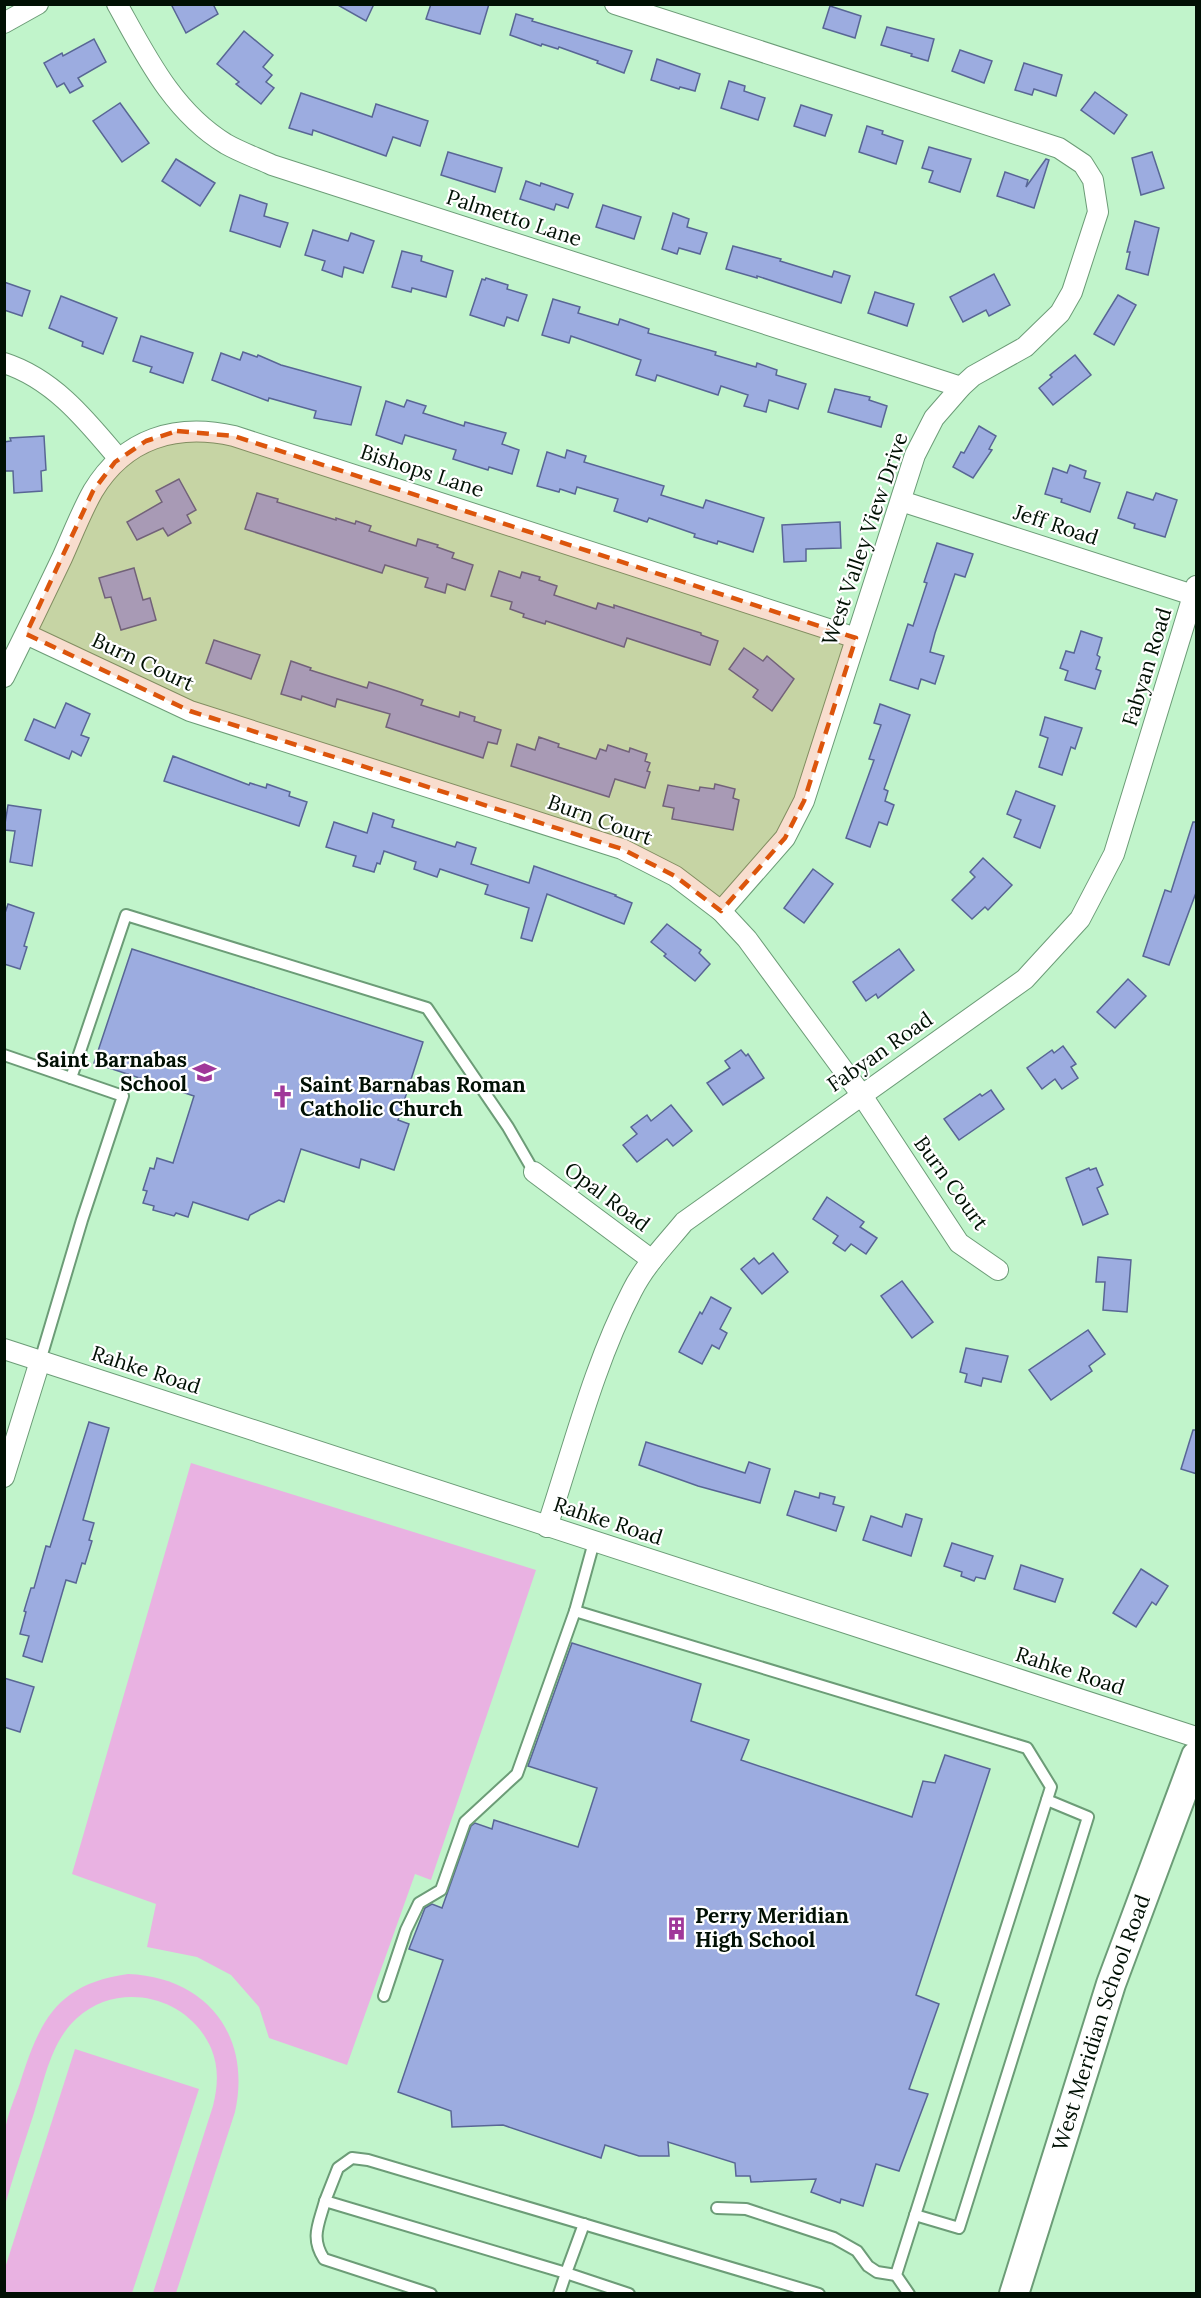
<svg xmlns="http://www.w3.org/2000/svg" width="1201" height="2298" viewBox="0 0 1201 2298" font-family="Lora,serif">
<rect width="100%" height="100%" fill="#c1f4cb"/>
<g fill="#e9b2e2">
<polygon points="191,1463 536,1570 431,1880 415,1874 347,2065 269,2038 259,2007 231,1975 197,1957 147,1947 156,1904 72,1874"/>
<path d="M128,1974C206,1977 252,2035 235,2112L176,2293H153L213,2106C218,2086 219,2067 211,2048C188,1996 119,1980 77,2018C51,2041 44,2081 34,2113C24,2144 14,2174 5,2205C4,2183 1,2151 5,2131C7,2115 15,2098 20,2083C40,2020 57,1984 128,1974Z"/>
<polygon points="75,2049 199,2089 132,2293 5,2293 5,2268"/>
</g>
<g fill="#9cace0" stroke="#586695" stroke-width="1.5">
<polygon points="171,4 213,4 218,14 186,33"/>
<polygon points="336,4 374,4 366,21"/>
<polygon points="431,4 489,4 480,34 426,19"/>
<polygon points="830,6 861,16 855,38 823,28"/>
<polygon points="516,14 533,19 532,21 632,51 624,73 597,63 598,61 559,47 558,49 542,44 541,46 510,35"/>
<polygon points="887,27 934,39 928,61 911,56 912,54 881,45"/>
<polygon points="244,31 273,55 263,67 272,75 266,82 274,88 261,104 236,84 239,82 217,64"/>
<polygon points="94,39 106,62 78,78 83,86 70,93 64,83 57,87 44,63 62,53 63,56"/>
<polygon points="960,50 992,61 984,83 952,71"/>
<polygon points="657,59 700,74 695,91 680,87 679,89 651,80"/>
<polygon points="1024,63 1062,75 1056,96 1034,89 1032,95 1015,90"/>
<polygon points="729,81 745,86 744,91 765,98 758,120 721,108"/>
<polygon points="1095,92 1127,115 1114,134 1081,110"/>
<polygon points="301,93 372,117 376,104 428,121 420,146 393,137 386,156 313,130 312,135 289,128"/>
<polygon points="120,103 149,143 122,162 93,121"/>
<polygon points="801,105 832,115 825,136 794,126"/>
<polygon points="867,126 883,131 882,134 903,141 896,164 859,152"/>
<polygon points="929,147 971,159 960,192 929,182 933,171 922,168"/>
<polygon points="448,152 502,168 495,192 441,175"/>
<polygon points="1152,152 1164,188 1141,195 1132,158"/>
<polygon points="176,159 215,183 200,206 162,181"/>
<polygon points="1046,159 1049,160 1034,208 997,196 1005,172 1028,180 1026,187"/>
<polygon points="526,181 540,186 541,183 573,194 568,208 556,204 554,210 520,199"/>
<polygon points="240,195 267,204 264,216 288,223 280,247 230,231"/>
<polygon points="603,205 641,217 634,239 596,227"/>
<polygon points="673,213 689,219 687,227 707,233 700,254 679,248 677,254 662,249"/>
<polygon points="1135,221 1159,228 1148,275 1126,269 1130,252 1127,252"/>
<polygon points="313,230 348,241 351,233 374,241 363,273 344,267 342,277 322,270 325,261 305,255"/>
<polygon points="733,246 781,259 780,261 832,277 834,271 850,276 841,303 757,276 757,278 726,269"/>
<polygon points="402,251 422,256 421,261 453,271 446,297 412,288 411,292 392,287"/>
<polygon points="994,274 1010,305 989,316 986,310 963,322 950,297"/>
<polygon points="486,278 508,285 507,289 527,295 518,321 507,317 504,326 470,315 482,279 485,280"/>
<polygon points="4,282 30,291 22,316 4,310"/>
<polygon points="875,292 914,304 907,326 868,313"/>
<polygon points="1118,295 1136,305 1114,345 1094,334"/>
<polygon points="61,296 117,318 103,354 82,346 83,342 49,328"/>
<polygon points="553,299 580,307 578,313 618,325 620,319 649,329 648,333 716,352 715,355 756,367 757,363 777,370 776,375 806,384 798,409 769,400 766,412 744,406 748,395 721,386 718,395 657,375 655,381 636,375 641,360 571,336 569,343 542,335"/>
<polygon points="141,336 193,353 183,383 150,372 152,367 133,361"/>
<polygon points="243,352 257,357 258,355 281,365 361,387 351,425 314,418 316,411 269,398 268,401 212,380 221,353 240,360"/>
<polygon points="1075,355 1091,375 1053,405 1039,388 1052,377 1050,375"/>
<polygon points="835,389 870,397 869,400 887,406 881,427 828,412"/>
<polygon points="407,400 426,406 423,413 464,426 465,422 506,433 502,444 519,450 512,474 489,467 488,470 453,459 456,450 405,435 402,444 376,435 386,401 404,407"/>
<polygon points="979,426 996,436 989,449 992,450 973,478 953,467 961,452 964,453"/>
<polygon points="44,436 46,470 41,471 42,491 14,493 13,471 4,471 4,442 11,441 10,438"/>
<polygon points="567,450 586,456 584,462 664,486 661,495 703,508 706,500 764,518 753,552 718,541 717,544 694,537 695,534 649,518 647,522 614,511 618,499 577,487 575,494 560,489 559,492 537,486 547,452 565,458"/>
<polygon points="1070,465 1086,471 1084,478 1100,483 1090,512 1061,502 1062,499 1045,494 1053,468 1067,473"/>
<polygon points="179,479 196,510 187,515 191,523 168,536 163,528 137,540 127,522 162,502 156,491"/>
<polygon points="1127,492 1153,500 1156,493 1177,500 1165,537 1134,528 1135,524 1118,518"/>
<polygon points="257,493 278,499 277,502 336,520 336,518 355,524 356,521 371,526 369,531 416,546 418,539 438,545 437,547 454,553 452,558 473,565 465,590 447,584 445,593 425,587 428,578 385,565 382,573 245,529"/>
<polygon points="840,522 841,548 806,549 806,561 784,562 782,525"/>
<polygon points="937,543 973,554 965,577 955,574 935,633 930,652 944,656 935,684 921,679 918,689 890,680 908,624 913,626 927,583 924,582"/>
<polygon points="134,568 143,600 150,598 156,620 121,630 111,597 105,598 99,578"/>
<polygon points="499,571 520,578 522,572 540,577 539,580 557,586 554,595 596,609 598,603 614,608 614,605 701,633 701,635 718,641 710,665 627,638 624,647 546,621 545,624 523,617 524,614 510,609 512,602 491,596"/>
<polygon points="1081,631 1102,638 1097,655 1100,657 1096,669 1101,671 1095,689 1065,680 1068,671 1060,668 1066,651 1074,653"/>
<polygon points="214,640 260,655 251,679 206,663"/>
<polygon points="744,648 763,661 767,656 794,679 772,711 753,697 758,690 729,669"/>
<polygon points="291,661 311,668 310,670 367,688 369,682 400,692 423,700 421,705 459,717 460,712 475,717 474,721 501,730 497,744 488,742 483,758 386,727 390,714 337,699 335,707 302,696 301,700 281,694"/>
<polygon points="66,703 90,714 81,735 89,738 81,756 72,751 69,759 25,740 34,719 55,728"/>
<polygon points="880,704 910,715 884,789 888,791 885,801 894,805 887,825 879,822 870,847 846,838 874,760 869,759 881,725 874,723"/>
<polygon points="1045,717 1082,728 1075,749 1071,747 1062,775 1039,767 1048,738 1040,735"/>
<polygon points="539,737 559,744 558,747 596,759 600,749 606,751 608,745 629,752 630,748 647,754 645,761 650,763 647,771 650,772 645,788 615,779 609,797 511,766 517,744 535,750"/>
<polygon points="173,756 249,785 250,783 266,788 267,784 290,792 289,796 307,802 299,826 164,781"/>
<polygon points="715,784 735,789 733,798 739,800 733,830 672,819 674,808 663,806 668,785 699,791 700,787 714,789"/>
<polygon points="1016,791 1055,806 1040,848 1014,837 1021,820 1007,814"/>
<polygon points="8,805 41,810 32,866 10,862 15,831 4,830"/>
<polygon points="373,813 394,820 392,827 455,847 457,842 476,848 471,864 529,883 534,866 616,895 615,896 632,903 624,924 547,894 532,941 521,938 529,908 485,894 488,885 440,869 437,877 414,869 416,862 384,851 380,864 377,863 374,872 353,866 356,856 326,847 334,822 367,833"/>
<polygon points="1193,822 1197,822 1197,890 1169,965 1143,956 1165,890 1171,892"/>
<polygon points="983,858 1012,885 988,910 985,907 972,919 952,900 975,877 970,872"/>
<polygon points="813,869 833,884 804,923 784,908"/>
<polygon points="8,904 34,913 24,946 27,947 20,969 4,964 4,916"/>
<polygon points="667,924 701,950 699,953 710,964 695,981 664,956 666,954 651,942"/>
<polygon points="132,949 423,1042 398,1120 409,1124 394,1170 361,1159 359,1168 301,1149 284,1202 279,1200 250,1215 248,1220 193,1202 188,1217 176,1213 174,1216 153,1210 154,1206 143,1203 147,1191 143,1190 150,1168 154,1169 157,1158 173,1163 194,1096 94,1063"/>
<polygon points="899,949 914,970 878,998 876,994 866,1001 853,982"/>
<polygon points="1128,979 1146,996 1115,1028 1097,1012"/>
<polygon points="1063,1046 1076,1064 1071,1067 1078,1078 1062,1089 1055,1079 1042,1089 1027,1068 1052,1050 1054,1053"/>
<polygon points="741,1050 746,1056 748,1054 764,1078 723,1105 707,1083 730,1068 725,1061"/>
<polygon points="991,1090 1004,1109 959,1140 944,1119 980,1094 982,1096"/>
<polygon points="671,1105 692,1131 673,1146 667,1139 637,1162 623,1145 637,1134 631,1127 647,1115 651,1121"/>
<polygon points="1089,1168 1090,1170 1096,1168 1103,1185 1097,1188 1108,1214 1083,1225 1066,1178"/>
<polygon points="827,1197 864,1222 860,1227 877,1238 866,1254 851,1244 845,1251 833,1243 838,1236 813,1219"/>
<polygon points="773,1253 788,1272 762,1294 741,1269 754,1258 759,1264"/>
<polygon points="1098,1257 1131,1260 1127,1312 1103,1310 1105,1282 1096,1282"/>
<polygon points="902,1281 933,1322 912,1338 881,1296"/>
<polygon points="711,1297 731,1308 720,1329 727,1333 719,1349 712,1345 702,1364 679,1352 700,1312 702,1314"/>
<polygon points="1088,1330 1105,1354 1089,1366 1092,1371 1051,1400 1029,1370"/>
<polygon points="966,1348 1008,1356 1001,1382 983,1378 981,1386 965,1382 967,1374 960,1372"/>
<polygon points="89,1422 109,1428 83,1520 94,1523 89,1540 92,1541 85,1564 82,1563 76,1583 66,1580 42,1662 23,1656 29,1636 20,1634 26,1612 24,1611 31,1588 34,1588 46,1546 50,1547"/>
<polygon points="1193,1430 1197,1430 1197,1474 1181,1469"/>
<polygon points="646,1442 745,1473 749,1462 770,1469 760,1503 698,1486 639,1465"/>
<polygon points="795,1491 819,1498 820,1493 835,1497 833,1504 844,1507 836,1531 787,1515"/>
<polygon points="906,1514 922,1519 911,1556 863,1540 871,1516 902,1527"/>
<polygon points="952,1543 993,1556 985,1579 976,1577 974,1581 961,1576 962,1572 944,1566"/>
<polygon points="1021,1565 1063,1579 1055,1602 1014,1589"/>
<polygon points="1141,1569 1168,1586 1156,1605 1152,1602 1136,1627 1113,1613"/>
<polygon points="572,1643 701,1684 691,1721 749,1740 741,1760 912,1817 923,1781 935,1783 945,1755 990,1769 916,1995 939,2004 909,2089 928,2094 899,2171 876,2164 863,2206 841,2199 840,2203 811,2192 816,2179 751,2182 750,2176 736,2176 735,2163 668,2142 669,2156 639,2156 605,2145 601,2158 503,2125 452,2127 451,2111 398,2092 443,1960 409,1949 425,1908 432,1904 442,1908 471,1826 475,1823 492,1829 494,1820 578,1847 597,1788 528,1766"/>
<polygon points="4,1678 34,1687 20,1732 4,1727"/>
</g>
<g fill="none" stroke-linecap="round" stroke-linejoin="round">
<defs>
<g id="lane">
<polyline points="4,1055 123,1096 82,1220 40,1361"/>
<polyline points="71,1078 126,915 427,1008 508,1127 534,1172"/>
<polyline points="594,1542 575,1611 1027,1748 1051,1787 896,2275 909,2294"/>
<polyline points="384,1996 406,1930 419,1903 441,1890 465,1822 517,1774 575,1611"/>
<path d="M325,2201C319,2224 310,2237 324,2259L431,2294"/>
<polyline points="717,2208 746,2209 834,2238 857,2251 868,2266 877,2272 896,2275"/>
<polyline points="915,2215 959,2228 1088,1817 1047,1800"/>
<polyline points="584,2224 566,2273 629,2294"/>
<polyline points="559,2294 566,2273 325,2201 338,2168 352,2158 368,2160 819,2294"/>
</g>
<g id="street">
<path d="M117,4C146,56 173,112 226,144C240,152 257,158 272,165L961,387"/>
<polyline points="615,4 1059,148 1083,164 1093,180 1098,212 1072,292 1060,313 1025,347 973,376 961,387 934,418 915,455 804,801 785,838 721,911"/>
<polyline points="4,23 38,4"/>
<path d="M4,363C54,379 87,421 119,459"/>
<polyline points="901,501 1196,596"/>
<polyline points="26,634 190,711 622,849 675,876 721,911 747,939 861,1094 959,1243 998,1270"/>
<path d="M4,677C24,637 43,598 62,558C72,536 81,512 93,491C125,438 176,423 234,436L856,638"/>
<polyline points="534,1172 652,1260"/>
<polyline points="4,1349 1196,1737"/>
<polyline points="4,1477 40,1361"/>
<path d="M547,1527C573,1449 594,1364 632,1291C645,1265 666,1244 684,1222L1025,979L1080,919L1114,854L1196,586"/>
</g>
<g id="secondary">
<path id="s1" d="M1014,2294L1111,1984L1196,1756"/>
</g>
</defs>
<use href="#lane" stroke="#6c9c77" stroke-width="14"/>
<use href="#street" stroke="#6c9c77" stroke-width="22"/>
<use href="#secondary" stroke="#6c9c77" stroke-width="32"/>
<use href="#lane" stroke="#fff" stroke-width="10"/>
<use href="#street" stroke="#fff" stroke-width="20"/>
<use href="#secondary" stroke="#fff" stroke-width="28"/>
</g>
<path fill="#dc550c" fill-opacity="0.2" stroke="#dc550c" stroke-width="4.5" stroke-dasharray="12 8" stroke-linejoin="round" d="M177,431L234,436L856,638L804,801L785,838L721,911L675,876L622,849L190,711L26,634L93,491L115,462L146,441Z"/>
<defs>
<symbol id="school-bare" viewBox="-9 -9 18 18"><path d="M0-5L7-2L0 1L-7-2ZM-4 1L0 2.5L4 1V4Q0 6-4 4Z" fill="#a03799" stroke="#fff" stroke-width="2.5" paint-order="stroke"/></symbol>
<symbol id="church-bare" viewBox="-9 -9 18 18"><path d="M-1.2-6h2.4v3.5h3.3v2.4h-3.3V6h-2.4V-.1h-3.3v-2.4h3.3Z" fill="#a03799" stroke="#fff" stroke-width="2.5" paint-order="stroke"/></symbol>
<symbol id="building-bare" viewBox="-9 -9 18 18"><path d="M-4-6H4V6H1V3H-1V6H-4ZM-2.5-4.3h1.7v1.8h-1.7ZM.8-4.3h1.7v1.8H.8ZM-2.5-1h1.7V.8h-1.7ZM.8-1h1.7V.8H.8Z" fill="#a03799" stroke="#fff" stroke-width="2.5" paint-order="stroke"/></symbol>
</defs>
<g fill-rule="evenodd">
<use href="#school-bare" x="188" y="1056" width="33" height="33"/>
<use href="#church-bare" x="266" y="1080" width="33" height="33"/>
<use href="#building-bare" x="660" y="1912" width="33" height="33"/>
</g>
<g text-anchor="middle" stroke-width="4.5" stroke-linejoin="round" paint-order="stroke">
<g font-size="21" fill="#011004" stroke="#fff">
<text transform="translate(514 218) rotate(18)" y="7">Palmetto Lane</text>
<text transform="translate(422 471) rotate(18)" y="7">Bishops Lane</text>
<text transform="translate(1056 525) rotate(18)" y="7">Jeff Road</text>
<text transform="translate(865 539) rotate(-71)" y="7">West Valley View Drive</text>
<text transform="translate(143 662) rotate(25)" y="7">Burn Court</text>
<text transform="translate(1147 667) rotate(-73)" y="7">Fabyan Road</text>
<text transform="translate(600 820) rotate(20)" y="7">Burn Court</text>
<text transform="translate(880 1052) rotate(-35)" y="7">Fabyan Road</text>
<text transform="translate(951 1183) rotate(54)" y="7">Burn Court</text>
<text transform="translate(607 1197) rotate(37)" y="7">Opal Road</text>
<text transform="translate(146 1370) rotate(18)" y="7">Rahke Road</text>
<text transform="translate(608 1521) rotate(18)" y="7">Rahke Road</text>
<text transform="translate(1070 1671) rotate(18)" y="7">Rahke Road</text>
<text dy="7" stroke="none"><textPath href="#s1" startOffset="285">West Meridian School Road</textPath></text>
</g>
<g font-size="21" font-weight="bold" fill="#011004" stroke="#fff" text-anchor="start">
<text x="187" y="1067" text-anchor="end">Saint Barnabas<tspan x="187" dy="24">School</tspan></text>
<text x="300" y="1092">Saint Barnabas Roman<tspan x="300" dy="24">Catholic Church</tspan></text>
<text x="695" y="1923">Perry Meridian<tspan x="695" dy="24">High School</tspan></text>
</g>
</g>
<rect width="1201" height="2298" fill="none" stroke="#011004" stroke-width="12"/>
</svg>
